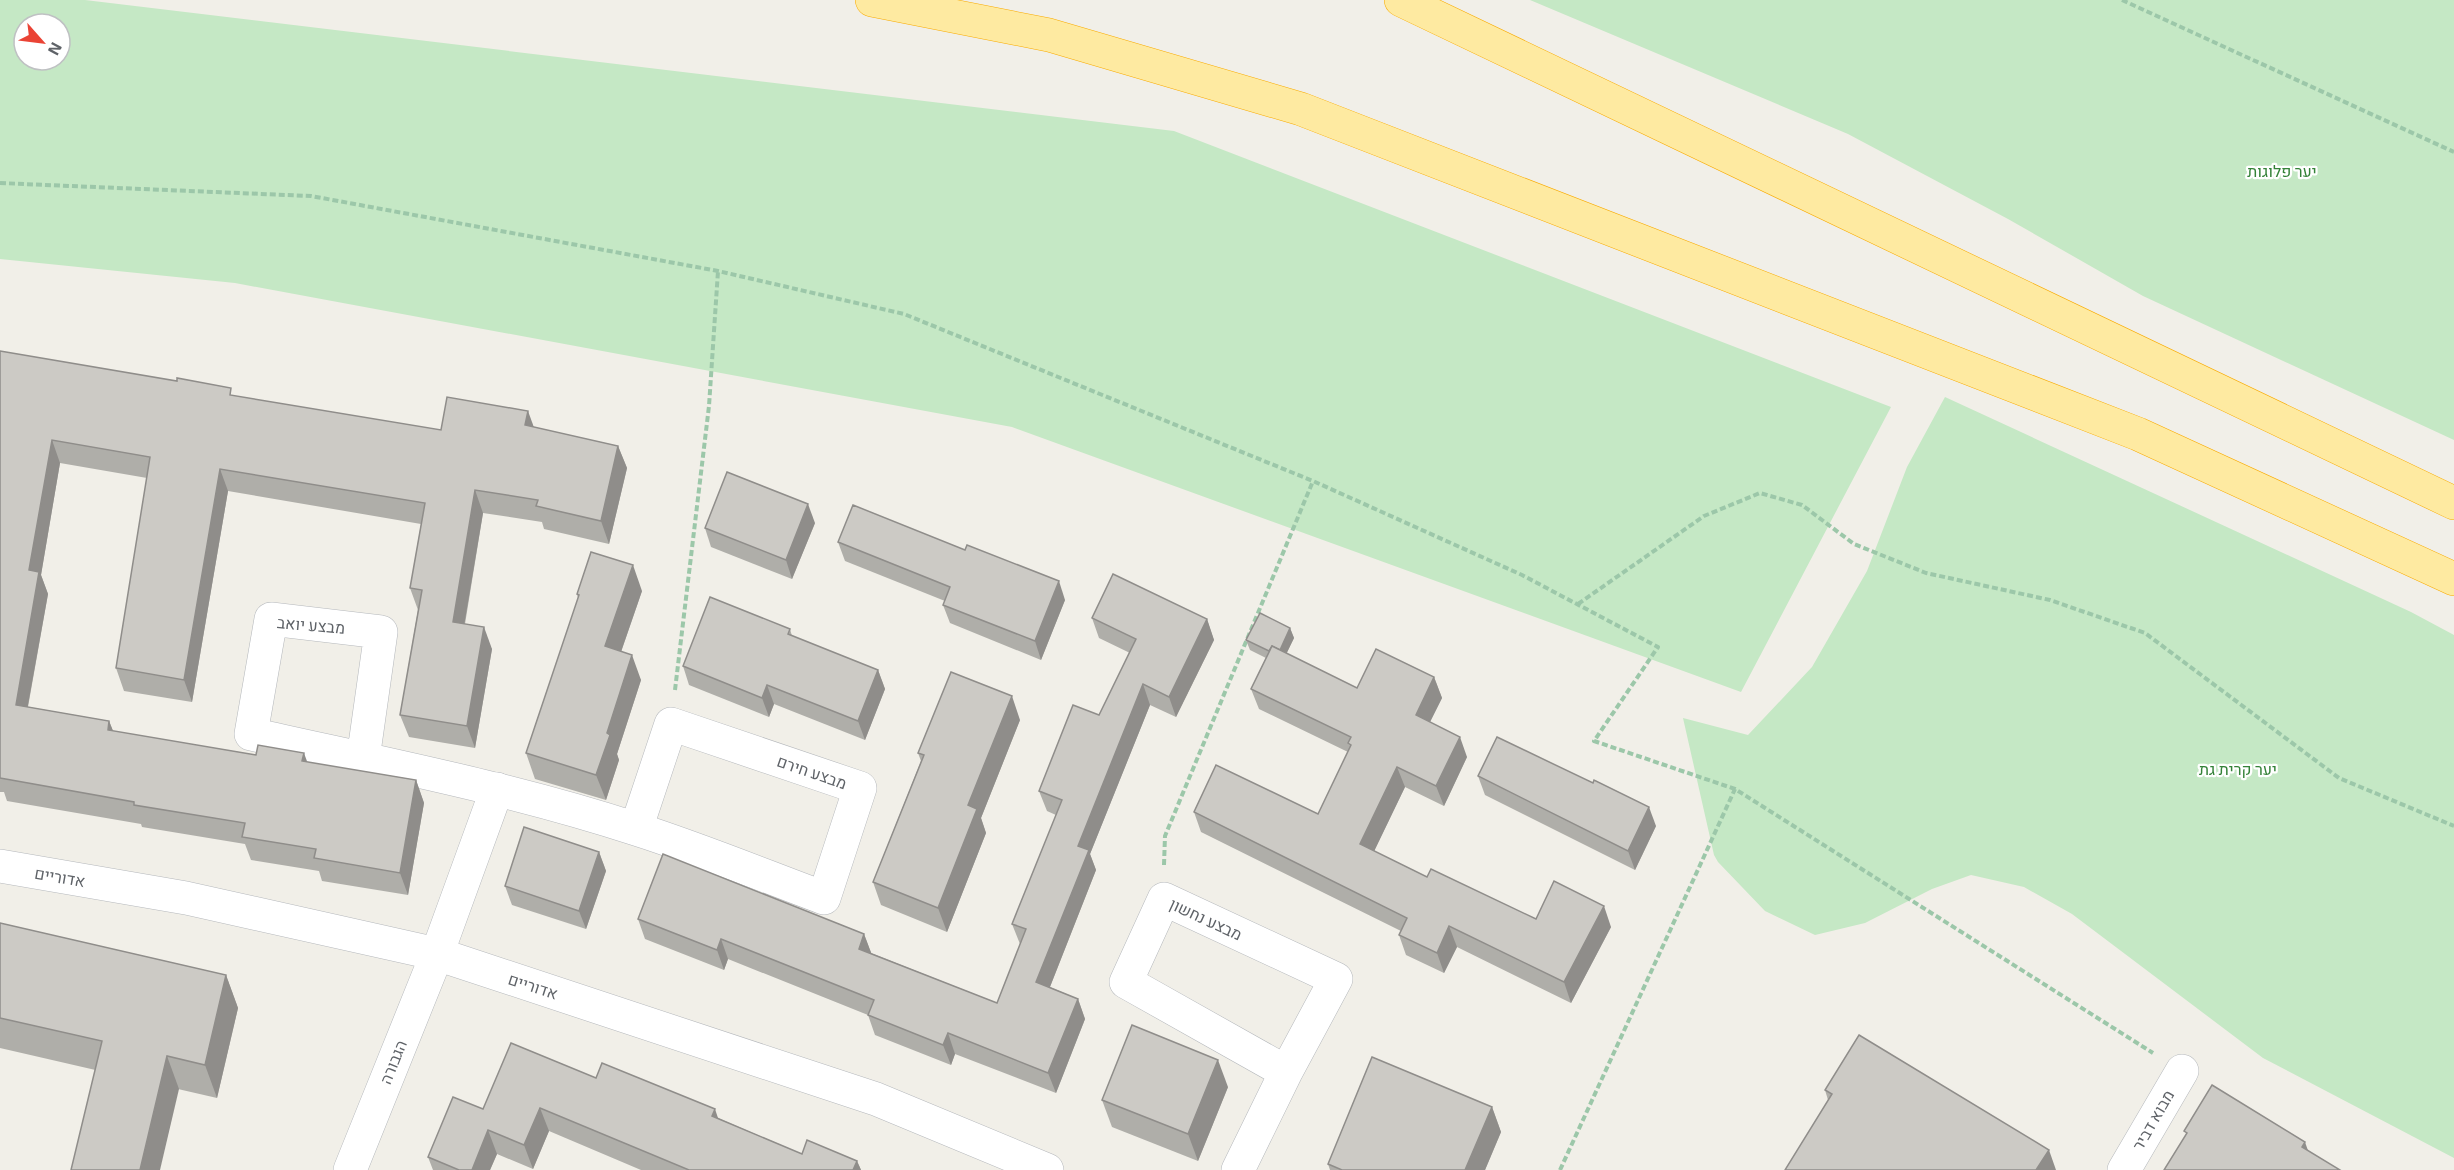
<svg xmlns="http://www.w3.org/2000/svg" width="2454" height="1170" viewBox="0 0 2454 1170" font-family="'Exo 2',Heebo,sans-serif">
<rect width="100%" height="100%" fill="#f1efe8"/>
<g fill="#c5e8c5" fill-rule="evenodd">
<path d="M0,0H85L1174,131L1891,407L1741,692L1012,427L235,283L0,259ZM24,24H60V60H24Z"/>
<polygon points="1530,0 2454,0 2454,440 2143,296 2008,219 1848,134"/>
<polygon points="1945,397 2411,612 2454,635 2454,1158 2263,1058 2072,914 2024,887 1971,875 1932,889 1865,923 1815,935 1765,911 1718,862 1714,855 1683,718 1748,735 1812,667 1867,571 1907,467"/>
</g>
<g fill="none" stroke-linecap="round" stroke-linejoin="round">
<defs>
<g id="minor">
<path d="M363,759L381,632L271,619L251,734C380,763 510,788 636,829C699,849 762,875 824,898L860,788L671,724L636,829"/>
<polyline points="350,1170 437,954 497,789"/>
<polyline points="1238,1170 1286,1072 1336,979 1164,899 1126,982 1286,1072"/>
<polyline points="2124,1170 2182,1071"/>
</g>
<polyline id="tertiary" points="0,866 186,898 437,954 876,1099 1047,1170"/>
<g id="trunk">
<polyline points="872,0 1049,35 1301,109 2138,434 2454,579"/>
<polyline points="1401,0 2454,503"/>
</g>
</defs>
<use href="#minor" stroke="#b5b8bc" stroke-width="34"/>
<use href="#tertiary" stroke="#b5b8bc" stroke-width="34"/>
<use href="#trunk" stroke="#f9ab00" stroke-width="34"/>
<g stroke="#9cc7a9" stroke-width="4" stroke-dasharray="6 3" stroke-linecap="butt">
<polyline points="2122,0 2454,152"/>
<polyline points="0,183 311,196 718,271 904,314 1313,481 1522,575 1658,647 1594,741 1735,789 2153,1053"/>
<polyline points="1578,604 1704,516 1760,493 1802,505 1854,544 1926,573 2050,600 2145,633 2339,778 2454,826"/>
<polyline points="675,690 709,406 718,271"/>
<polyline points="1164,865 1165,836 1313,481"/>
<polyline points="1560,1170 1735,789"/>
</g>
<use href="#minor" stroke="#fff" stroke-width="33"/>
<use href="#tertiary" stroke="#fff" stroke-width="33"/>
<use href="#trunk" stroke="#feeaa1" stroke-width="33"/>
</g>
<g fill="#afaea9">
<polygon points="0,351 234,396 441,430 534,427 618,446 627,468 609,544 544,529 542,522 483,513 465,624 492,649 475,748 409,737 400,715 418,610 410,588 421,524 228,491 192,702 124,691 116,668 147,478 60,463 41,575 48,594 28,707 109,721 113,731 256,755 307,762 416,780 424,803 408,895 322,881 319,871 251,860 245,844 142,827 141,824 7,801 4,792 0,792"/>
<polygon points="815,523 792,579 711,547 705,528"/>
<polygon points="838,542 1065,600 1041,660 950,623 943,605 945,601 845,561"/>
<polygon points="642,591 621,652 641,680 617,754 619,760 606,800 535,779 526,753 578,598 577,594"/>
<polygon points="1092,618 1207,619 1214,640 1176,717 1150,705 1090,854 1096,870 1050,987 1078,999 1085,1019 1056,1093 955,1054 951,1065 875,1035 868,1015 728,959 724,970 645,939 638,919 864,934 871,953 997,1003 1020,944 1012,924 1056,815 1047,811 1039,791 1099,715 1130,653 1099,638"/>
<polygon points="1290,628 1294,638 1286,654 1357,688 1434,677 1442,698 1430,722 1467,757 1444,806 1405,787 1374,851 1427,877 1536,919 1611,927 1571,1003 1457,947 1444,973 1406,955 1399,935 1401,931 1201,832 1194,812 1318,814 1348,752 1259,709 1251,689 1266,658 1250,650 1246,640"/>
<polygon points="790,629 792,636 878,670 885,689 865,740 774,704 769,717 689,685 683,666"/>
<polygon points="1020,720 981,818 986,833 947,932 881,905 873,882 921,761 918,753"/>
<polygon points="1478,776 1656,826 1635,870 1485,795"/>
<polygon points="599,852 606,871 586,929 512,905 505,886"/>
<polygon points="0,923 226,975 238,1008 217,1098 0,1048"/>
<polygon points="596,1078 718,1118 802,1154 857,1161 861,1170 641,1170 549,1131 533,1169 497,1154 490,1170 433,1170 428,1157 483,1109"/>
<polygon points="1228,1087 1198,1161 1112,1127 1102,1100"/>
<polygon points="1825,1090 2056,1170 1828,1100"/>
<polygon points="1492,1107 1501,1132 1485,1170 1330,1170 1328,1164"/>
</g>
<g fill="#8f8d8a">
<polygon points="528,411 536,433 525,425"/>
<polygon points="52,440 60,463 41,575 48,594 24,727 16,705 29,570"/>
<polygon points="618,446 627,468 609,544 601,521"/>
<polygon points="220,469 228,491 192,702 184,680"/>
<polygon points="475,490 483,513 461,644 453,622"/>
<polygon points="808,504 815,523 792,579 786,560"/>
<polygon points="633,565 642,591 614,672 605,646"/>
<polygon points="1059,581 1065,600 1041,660 1035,641"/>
<polygon points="1207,619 1214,640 1176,717 1169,697"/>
<polygon points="484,627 492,649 475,748 467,726"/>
<polygon points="1290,628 1294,638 1281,665 1277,655"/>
<polygon points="632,655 641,680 617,754 619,760 606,800 596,775 607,733"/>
<polygon points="878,670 885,689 865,740 858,721"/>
<polygon points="1434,677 1442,698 1423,736 1416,715"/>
<polygon points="1143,684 1150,705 1090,854 1096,870 1044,1002 1036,982 1078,846"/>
<polygon points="767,685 774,704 769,717 762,698"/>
<polygon points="1012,696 1020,720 981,818 986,833 947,932 938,908 968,805"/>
<polygon points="109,721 118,743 108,730"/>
<polygon points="1460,737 1467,757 1444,806 1436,786"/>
<polygon points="304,753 312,775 302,761"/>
<polygon points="1397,767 1405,787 1368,864 1360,844"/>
<polygon points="416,780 424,803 408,895 400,873"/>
<polygon points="1649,807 1656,826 1635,870 1628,851"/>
<polygon points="599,852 606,871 586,929 579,911"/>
<polygon points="1604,906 1611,927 1571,1003 1564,982"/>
<polygon points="1449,926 1457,947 1444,973 1437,953"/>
<polygon points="864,934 872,955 859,949"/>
<polygon points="721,939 728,959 724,970 717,950"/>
<polygon points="226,975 238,1008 217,1098 205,1065"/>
<polygon points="1078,999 1085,1019 1056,1093 1048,1073"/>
<polygon points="948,1033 955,1054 951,1065 943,1045"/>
<polygon points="167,1056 179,1089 160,1170 140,1170"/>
<polygon points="1218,1060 1228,1087 1198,1161 1188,1134"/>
<polygon points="1492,1107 1501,1132 1485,1170 1465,1170"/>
<polygon points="540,1108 549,1131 533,1169 524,1145"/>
<polygon points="715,1109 723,1133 712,1116"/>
<polygon points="488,1130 497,1154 490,1170 472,1170"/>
<polygon points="2305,1142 2312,1162 2302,1147"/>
<polygon points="2049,1150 2056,1170 2036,1170"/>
<polygon points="857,1161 861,1170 853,1170"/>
</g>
<g fill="#cccac5" stroke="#8f8d8a" stroke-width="1.5">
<polygon points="0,351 177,381 177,378 231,388 230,395 441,430 447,397 528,411 525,425 618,446 601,521 536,506 538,500 475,490 453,622 484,627 467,726 400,715 422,590 410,588 425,503 220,469 184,680 116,668 150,457 52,440 29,570 39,572 16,705 109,721 108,730 256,755 258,745 304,753 302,761 416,780 400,873 314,858 316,849 242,837 245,823 134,805 134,802 0,778"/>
<polygon points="727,472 808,504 786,560 705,528"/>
<polygon points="853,505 965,550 967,545 1059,581 1035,641 943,605 950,587 838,542"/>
<polygon points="591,552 633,565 605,646 632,655 607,733 610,735 596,775 526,753 579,595 577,594"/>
<polygon points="1113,574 1207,619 1169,697 1143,684 1078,846 1089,850 1036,982 1078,999 1048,1073 948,1033 943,1045 868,1015 874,1000 721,939 717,950 638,919 663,854 864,934 859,949 997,1003 1026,929 1012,924 1062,800 1039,791 1073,705 1099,715 1136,639 1092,618"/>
<polygon points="710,597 790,629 788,634 878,670 858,721 767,685 762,698 683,666"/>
<polygon points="1260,613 1290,628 1280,650 1272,646 1269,651 1246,640"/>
<polygon points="1272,646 1357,688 1376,649 1434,677 1416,715 1460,737 1436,786 1397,767 1360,844 1427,877 1431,869 1536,919 1554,881 1604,906 1564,982 1449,926 1437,953 1399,935 1407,918 1194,812 1216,765 1318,814 1351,745 1348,743 1351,737 1251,689"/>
<polygon points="951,672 1012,696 968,805 977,809 938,908 873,882 924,755 918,753"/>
<polygon points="1497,737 1593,783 1594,780 1649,807 1628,851 1478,776"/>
<polygon points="524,827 599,852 579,911 505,886"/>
<polygon points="0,923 226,975 205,1065 167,1056 140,1170 71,1170 102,1041 0,1018"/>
<polygon points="1132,1025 1218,1060 1188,1134 1102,1100"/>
<polygon points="1859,1035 2049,1150 2036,1170 1785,1170 1832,1094 1825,1090"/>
<polygon points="511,1043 596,1078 602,1063 715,1109 712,1116 802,1154 807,1140 857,1161 853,1170 689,1170 540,1108 524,1145 488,1130 472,1170 459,1170 428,1157 453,1097 483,1109"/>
<polygon points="1372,1057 1492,1107 1465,1170 1342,1170 1328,1164"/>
<polygon points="2212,1085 2305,1142 2302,1147 2340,1170 2164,1170 2187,1133 2184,1131"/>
</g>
<g text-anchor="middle" stroke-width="4.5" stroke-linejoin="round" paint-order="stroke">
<g font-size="16" fill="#348238" stroke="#fff">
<text x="2282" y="177">יער פלוגות</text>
<text x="2238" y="775">יער קרית גת</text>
</g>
<g font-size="16" fill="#5f6368" stroke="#fff">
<text transform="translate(311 625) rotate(5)" y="6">מבצע יואב</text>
<text transform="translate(812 772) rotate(19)" y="6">מבצע חירם</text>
<text transform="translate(60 877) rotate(10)" y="6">אדוריים</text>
<text transform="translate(1206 919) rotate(25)" y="6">מבצע נחשון</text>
<text transform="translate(533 986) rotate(18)" y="6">אדוריים</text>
<text transform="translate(393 1062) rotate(-68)" y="6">הגבורה</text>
<text transform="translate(2153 1120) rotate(-60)" y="6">מבוא דביר</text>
</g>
</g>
<g transform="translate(42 42) rotate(118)"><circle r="28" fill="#ffffff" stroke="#bfc1c3" stroke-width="1.5"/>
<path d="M0-4.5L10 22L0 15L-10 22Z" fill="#ea4335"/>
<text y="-9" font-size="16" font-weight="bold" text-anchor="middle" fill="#5f6368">N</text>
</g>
</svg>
